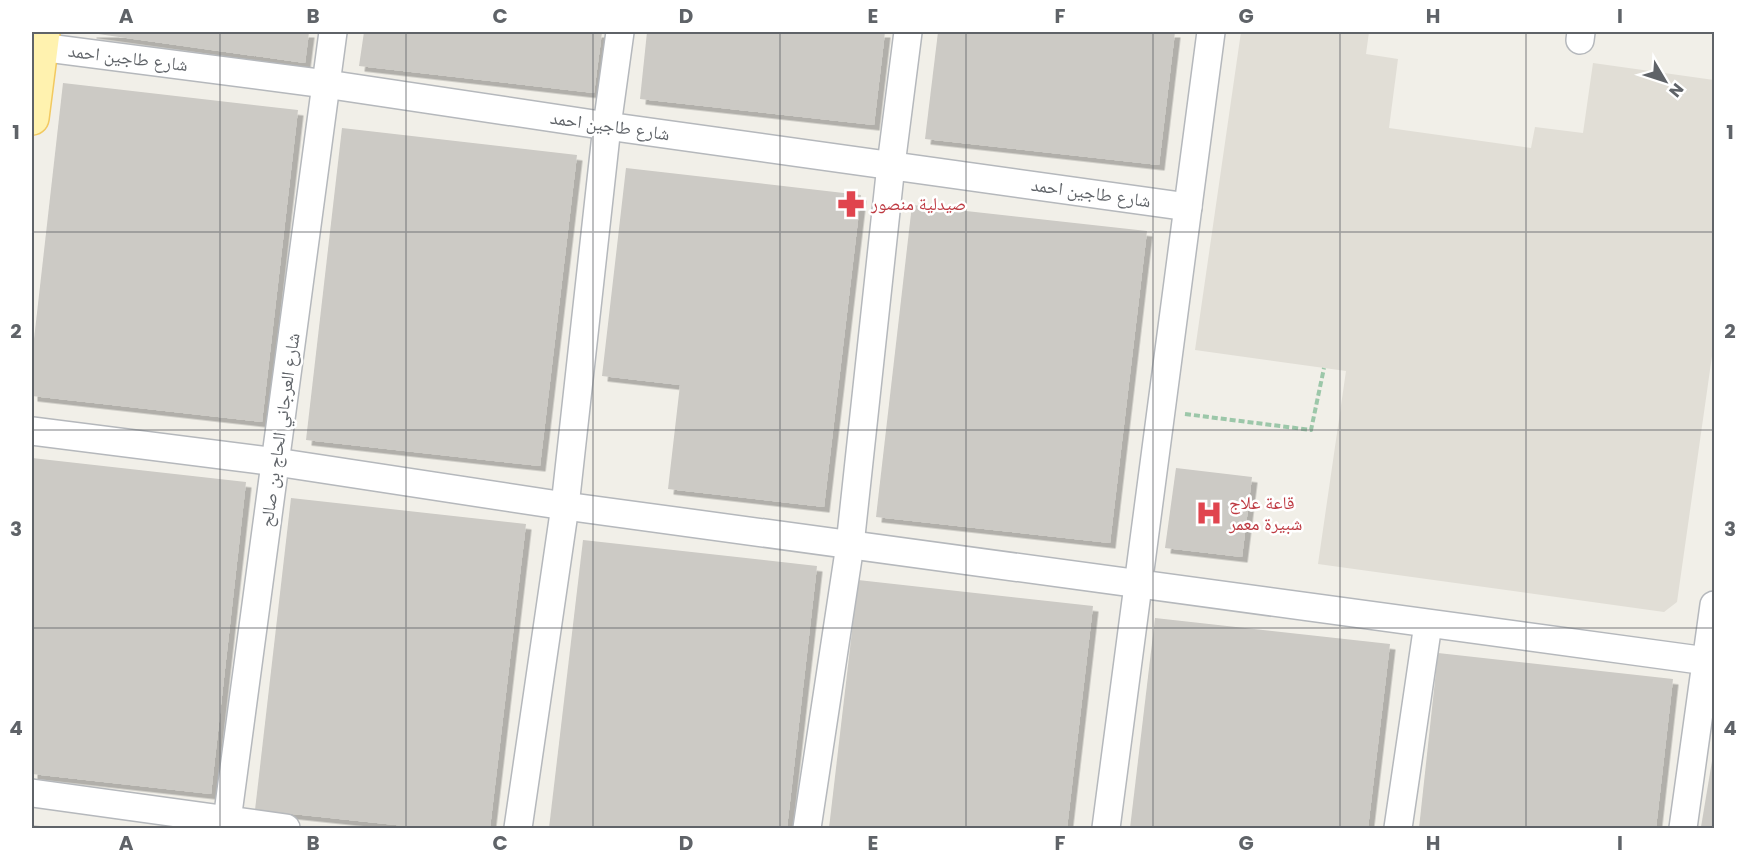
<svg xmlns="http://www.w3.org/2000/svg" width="1746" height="860" viewBox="0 0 1746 860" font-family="Poppins,'Noto Naskh Arabic',sans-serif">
<defs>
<filter id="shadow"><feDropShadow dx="5.5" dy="5.5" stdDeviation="0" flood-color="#0004"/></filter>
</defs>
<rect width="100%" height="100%" fill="#f1efe8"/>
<polygon fill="#e1ded6" points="1241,32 1369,32 1366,54 1398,59 1389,128 1531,148 1535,127 1583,133 1593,63 1714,80 1714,342 1677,602 1664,612 1318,564 1346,371 1195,350"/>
<g fill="#cccac5" filter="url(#shadow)">
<polygon points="91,32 309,32 305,63 91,33"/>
<polygon points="364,32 602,32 594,93 359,66"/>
<polygon points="647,32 885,32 874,125 640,99"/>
<polygon points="938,32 1175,32 1159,165 925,139"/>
<polygon points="63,83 298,110 262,422 32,396 32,357"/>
<polygon points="342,128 577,155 540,466 306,440"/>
<polygon points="626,168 861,195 824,507 668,489 680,385 602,376"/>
<polygon points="912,205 1147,231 1110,543 876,517"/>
<polygon points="32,458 246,482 211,794 32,774"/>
<polygon points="1176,468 1252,477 1242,557 1165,548"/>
<polygon points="291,498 526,524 490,828 424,828 255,810"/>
<polygon points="583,540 817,566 787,828 549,828"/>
<polygon points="858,580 1093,606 1067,828 829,828"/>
<polygon points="1155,618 1390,644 1368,828 1130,828"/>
<polygon points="1438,653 1673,679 1656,828 1419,828"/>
<polygon points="1713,755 1714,828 1710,828 1701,827"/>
<polygon points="32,825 49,827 49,828 32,828"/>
</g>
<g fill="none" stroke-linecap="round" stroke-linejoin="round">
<defs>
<g id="street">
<polyline points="1580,40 1581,32"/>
<polyline points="32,46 326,84 607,126 1188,207"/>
<polyline points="32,431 276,462 565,506 1714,662"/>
<polyline points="32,793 286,828"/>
<polyline points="226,828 333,32"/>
<polyline points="518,828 565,506 607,126 620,32"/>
<polyline points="807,828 850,545 891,165 908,32"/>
<polyline points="1106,828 1211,32"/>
<polyline points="1398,828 1428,624"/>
<polyline points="1683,828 1714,605"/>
</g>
<polyline id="primary" points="32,118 43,32"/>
</defs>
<use href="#street" stroke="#b5b8bc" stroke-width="30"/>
<use href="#primary" stroke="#f2c960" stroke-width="36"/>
<polyline stroke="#9cc7a9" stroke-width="4" stroke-dasharray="6 3" stroke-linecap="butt" points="1185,414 1311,430 1324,368"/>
<use href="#street" stroke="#fff" stroke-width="27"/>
<use href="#primary" stroke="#fff2af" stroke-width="33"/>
</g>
<path fill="none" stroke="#5f6368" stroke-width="1.5" stroke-opacity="0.55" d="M220,32V828M406,32V828M593,32V828M780,32V828M966,32V828M1153,32V828M1340,32V828M1526,32V828M32,232H1714M32,430H1714M32,628H1714"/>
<defs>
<symbol id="pharmacy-bare" viewBox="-9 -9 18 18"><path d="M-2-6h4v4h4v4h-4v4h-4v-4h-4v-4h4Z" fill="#e0444e" stroke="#fff" stroke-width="2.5" paint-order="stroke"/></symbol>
<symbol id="hospital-bare" viewBox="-9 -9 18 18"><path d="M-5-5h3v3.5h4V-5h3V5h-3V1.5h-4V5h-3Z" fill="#e0444e" stroke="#fff" stroke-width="2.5" paint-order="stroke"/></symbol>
</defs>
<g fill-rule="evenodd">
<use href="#pharmacy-bare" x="832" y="185" width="38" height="38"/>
<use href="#hospital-bare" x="1190" y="494" width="38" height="38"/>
</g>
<g text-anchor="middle" stroke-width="5" stroke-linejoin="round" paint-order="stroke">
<g font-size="18" fill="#5f6368" stroke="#fff">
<text transform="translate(128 58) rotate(7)" y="6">شارع طاجين احمد</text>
<text transform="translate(610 126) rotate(8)" y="6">شارع طاجين احمد</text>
<text transform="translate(1091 193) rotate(8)" y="6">شارع طاجين احمد</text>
<text transform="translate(280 430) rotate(-82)" y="6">شارع العرجاني الحاج بن صالح</text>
</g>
<g font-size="18" fill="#be3a42" stroke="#fff" text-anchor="start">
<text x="871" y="210">صيدلية منصور</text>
<text x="1229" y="509">قاعة علاج<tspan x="1229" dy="21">شبيرة معمر</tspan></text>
</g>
</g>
<rect width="1746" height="860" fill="none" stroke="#ffffff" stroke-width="66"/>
<g transform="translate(1665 81) rotate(129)" stroke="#ffffff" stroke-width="4.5" paint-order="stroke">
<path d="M0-4.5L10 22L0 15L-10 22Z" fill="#5f6368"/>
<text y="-9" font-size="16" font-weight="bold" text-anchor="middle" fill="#5f6368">N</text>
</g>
<rect x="33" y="33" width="1680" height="794" fill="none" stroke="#5f6368" stroke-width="2"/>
<g font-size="20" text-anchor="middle" font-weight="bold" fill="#5f6368">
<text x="126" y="23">A</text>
<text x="313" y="23">B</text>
<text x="500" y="23">C</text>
<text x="686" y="23">D</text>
<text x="873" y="23">E</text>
<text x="1060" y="23">F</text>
<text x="1246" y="23">G</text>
<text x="1433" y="23">H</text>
<text x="1620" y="23">I</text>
<text x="16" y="139">1</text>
<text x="1730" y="139">1</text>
<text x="16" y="338">2</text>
<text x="1730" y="338">2</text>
<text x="16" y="536">3</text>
<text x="1730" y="536">3</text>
<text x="16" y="735">4</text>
<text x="1730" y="735">4</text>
<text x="126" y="850">A</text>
<text x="313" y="850">B</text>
<text x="500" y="850">C</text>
<text x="686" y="850">D</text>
<text x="873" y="850">E</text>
<text x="1060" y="850">F</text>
<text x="1246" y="850">G</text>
<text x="1433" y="850">H</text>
<text x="1620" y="850">I</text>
</g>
</svg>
